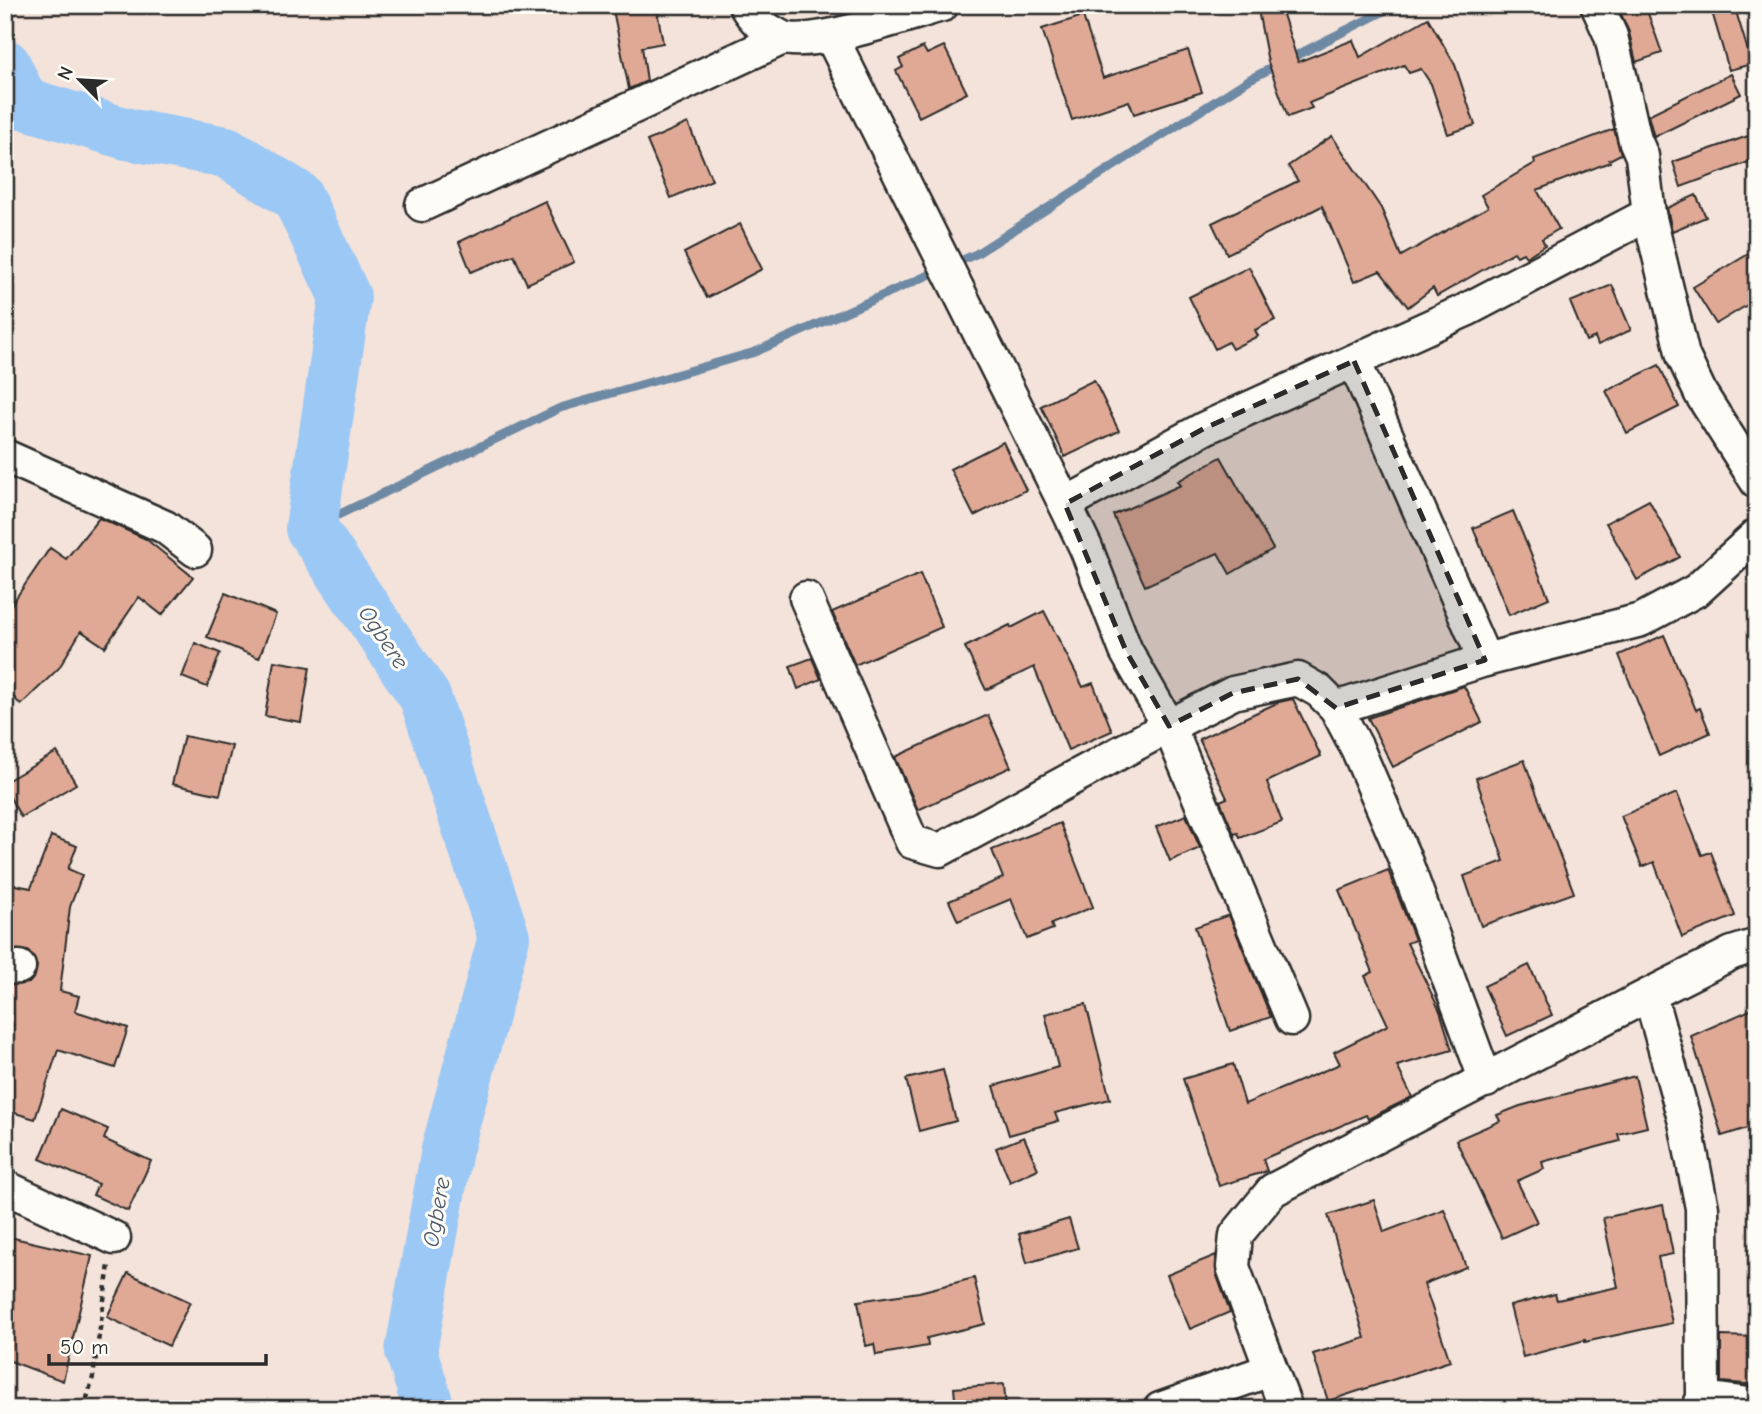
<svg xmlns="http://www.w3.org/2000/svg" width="1762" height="1414" viewBox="0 0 1762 1414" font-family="'Comic Neue',sans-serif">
<rect width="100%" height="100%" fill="#f4e3da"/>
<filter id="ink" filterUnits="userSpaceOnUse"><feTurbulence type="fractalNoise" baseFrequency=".0143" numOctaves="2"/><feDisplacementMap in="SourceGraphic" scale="14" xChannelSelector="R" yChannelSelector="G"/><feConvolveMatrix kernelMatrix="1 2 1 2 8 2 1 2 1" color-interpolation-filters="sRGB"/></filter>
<g filter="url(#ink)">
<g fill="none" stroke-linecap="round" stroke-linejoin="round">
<polyline stroke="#6e89a4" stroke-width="9" points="311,528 560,408 755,352 976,254 1250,79 1396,5"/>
<polyline stroke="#9bc8f5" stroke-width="52" points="5,65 23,103 127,134 226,152 297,196 345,297 311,528 425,697 504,937 447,1150 411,1351 429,1409"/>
</g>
<g fill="#dfa995" stroke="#2b2b2b" stroke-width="2">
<polygon points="612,5 656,5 663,43 642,47 647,81 629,89"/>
<polygon points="1257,5 1280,5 1298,62 1353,40 1360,57 1428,18 1455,65 1475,125 1448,134 1431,84 1421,69 1409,73 1404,65 1309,103 1312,108 1288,117 1268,62"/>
<polygon points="1617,5 1645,5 1662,53 1636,62 1629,32"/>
<polygon points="1710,5 1734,5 1752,64 1729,70"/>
<polygon points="1083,16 1103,78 1188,50 1202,92 1134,114 1129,101 1072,120 1042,29"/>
<polygon points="944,46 967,93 919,117 896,71 903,67 899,59 923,47 927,54"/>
<polygon points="1731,74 1741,94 1654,137 1648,115"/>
<polygon points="688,123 712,180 671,198 647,141"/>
<polygon points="1614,129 1621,154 1609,160 1610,162 1537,190 1559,229 1542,239 1545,245 1526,257 1523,253 1517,256 1514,252 1437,296 1433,288 1408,307 1380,271 1354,282 1322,206 1227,254 1212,223 1298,181 1288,166 1332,136 1381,208 1401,256 1488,207 1481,195 1535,163 1534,159"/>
<polygon points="1757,133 1757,159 1681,187 1673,162"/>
<polygon points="1696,195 1706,217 1672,231 1667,208"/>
<polygon points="545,201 574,262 527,284 514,255 471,272 459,242"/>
<polygon points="740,224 762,269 707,298 684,253"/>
<polygon points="1757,249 1757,299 1716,324 1693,287"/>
<polygon points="1249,267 1275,320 1255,330 1258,336 1232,349 1228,342 1215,349 1189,297"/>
<polygon points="1612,285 1631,330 1598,345 1595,337 1586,341 1570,302"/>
<polygon points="1659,365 1679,407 1627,433 1606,391"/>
<polygon points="1094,380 1119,431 1065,457 1041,406"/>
<polygon points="1003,442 1026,490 974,516 950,469"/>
<polygon points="1221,457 1273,549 1230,574 1218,553 1145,586 1113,515 1181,485 1178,481"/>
<polygon points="1649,500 1680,557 1637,580 1606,523"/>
<polygon points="1513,511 1549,598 1509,615 1473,528"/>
<polygon points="99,518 146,539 193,577 162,615 139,597 105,647 81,631 59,668 21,705 5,688 5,614 50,548 66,559"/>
<polygon points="920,574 942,627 855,665 832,612"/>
<polygon points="225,593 276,614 259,658 207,637"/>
<polygon points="1044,611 1083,687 1093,683 1112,731 1068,750 1034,667 986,690 965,647 1010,625 1011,628"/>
<polygon points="1664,635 1696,710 1700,708 1710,733 1659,756 1619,655"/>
<polygon points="195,643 220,653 207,687 182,677"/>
<polygon points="812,658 821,679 798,689 790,666"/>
<polygon points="274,661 310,667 301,722 265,716"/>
<polygon points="1464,686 1482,722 1393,767 1368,718"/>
<polygon points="1293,699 1321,756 1267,782 1282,822 1240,838 1238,833 1234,834 1220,801 1227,798 1199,739 1279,702"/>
<polygon points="988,715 1011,767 918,810 895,757"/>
<polygon points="184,736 232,746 220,795 172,784"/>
<polygon points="57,752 76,784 21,817 5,789 5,782"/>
<polygon points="1524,760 1574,893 1481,926 1464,876 1504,861 1476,778"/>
<polygon points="1677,793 1702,855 1711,852 1735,916 1682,937 1654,862 1642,867 1621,816"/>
<polygon points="1186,815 1200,848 1170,861 1156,827"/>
<polygon points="1060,823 1093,907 1051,924 1053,929 1027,939 1011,899 958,921 949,901 1003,878 992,850"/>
<polygon points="51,836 77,846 68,869 82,875 70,907 60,991 79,996 75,1011 128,1028 115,1068 58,1050 35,1119 5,1110 5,1050 13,1025 5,1025 5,986 29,983 35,976 37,966 28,951 5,950 5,883 31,888"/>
<polygon points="1388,870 1415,940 1407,943 1440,1011 1452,1050 1397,1066 1412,1097 1368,1119 1366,1115 1263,1159 1267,1171 1219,1186 1183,1079 1233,1064 1245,1104 1340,1064 1334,1052 1388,1025 1365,976 1373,972 1339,890"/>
<polygon points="1229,915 1271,1017 1230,1031 1195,927"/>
<polygon points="1529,965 1552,1015 1507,1036 1484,986"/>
<polygon points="1086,1004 1110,1099 1055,1113 1058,1121 1009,1135 994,1086 1058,1067 1045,1014"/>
<polygon points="1757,1007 1757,1125 1722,1136 1691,1036"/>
<polygon points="943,1070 956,1121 919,1131 906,1079"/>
<polygon points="1635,1076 1647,1127 1618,1134 1620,1141 1542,1162 1544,1169 1517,1181 1537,1222 1502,1238 1456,1140 1500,1121 1497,1115 1520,1106"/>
<polygon points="61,1109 108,1129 104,1139 151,1161 128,1211 93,1195 98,1184 40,1159"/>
<polygon points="1024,1137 1038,1169 1010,1182 996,1148"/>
<polygon points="1374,1200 1384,1232 1444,1209 1466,1267 1424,1284 1450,1361 1328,1401 1313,1354 1365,1338 1328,1215"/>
<polygon points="1663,1205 1673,1254 1658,1257 1672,1323 1585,1342 1585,1340 1523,1357 1510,1306 1555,1294 1557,1300 1618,1287 1603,1218"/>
<polygon points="1069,1219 1078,1248 1027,1263 1019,1234"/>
<polygon points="5,1236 92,1256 63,1381 5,1359"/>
<polygon points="1216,1255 1216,1273 1230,1312 1190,1329 1167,1275"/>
<polygon points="128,1273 190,1302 169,1346 107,1317"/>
<polygon points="974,1278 985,1324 927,1338 928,1346 876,1355 874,1344 866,1346 858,1301 919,1292"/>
<polygon points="1721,1336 1757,1337 1757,1385 1721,1382"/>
<polygon points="1004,1384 1006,1409 956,1409 954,1388"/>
</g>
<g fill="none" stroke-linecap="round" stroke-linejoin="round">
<defs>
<g id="street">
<path d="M745,5C753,19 766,30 781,37C810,49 909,14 942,5"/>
<polyline points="1597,5 1611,36 1635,140 1642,156 1649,214 1683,356 1701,394 1757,482"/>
<polyline points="831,36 1065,504 1086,548 1126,651 1169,726 1233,693 1298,679 1319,691 1336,708 1357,748 1404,857 1486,1081"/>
<polyline points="422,205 783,38"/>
<polyline points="1354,361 1485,660"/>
<polyline points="5,456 165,527 195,550"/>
<polyline points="1065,504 1205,428 1466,310 1649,214"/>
<polyline points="806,598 912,842 940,850 1169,726 1292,1019"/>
<polyline points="1336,708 1485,660 1641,620 1697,590 1757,535"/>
<polyline points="5,968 19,967"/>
<polyline points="1650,995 1685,1122 1702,1208 1703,1398 1698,1409"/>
<polyline points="5,1187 114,1238"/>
<polyline points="1703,1398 1757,1405"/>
<polyline points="1160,1409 1270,1370"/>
<polyline points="1286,1409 1233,1267 1236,1235 1273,1190 1631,1004 1732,953 1757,945"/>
</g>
</defs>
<use href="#street" stroke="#2b2b2b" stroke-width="37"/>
<polyline stroke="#2b2b2b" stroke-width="4.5" stroke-dasharray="5 5" stroke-linecap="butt" points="84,1409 93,1377 109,1265"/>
<use href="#street" stroke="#fdfcf7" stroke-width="32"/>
</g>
</g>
<path fill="#2b2b2b" fill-opacity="0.2" stroke="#2b2b2b" stroke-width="5" stroke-dasharray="14 9" stroke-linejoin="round" d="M1354,361L1485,660L1336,708L1298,679L1233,693L1169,726L1126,651L1065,504L1205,428Z"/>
<g text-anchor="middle" stroke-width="6" stroke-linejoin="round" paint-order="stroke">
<g font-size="23" font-style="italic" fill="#4d5a68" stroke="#fdfcf7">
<text transform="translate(384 637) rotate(56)" y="8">Ogbere</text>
<text transform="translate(436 1212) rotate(-80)" y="8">Ogbere</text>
</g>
</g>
<rect width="1762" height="1414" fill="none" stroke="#fdfcf7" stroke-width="28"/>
<rect x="14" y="14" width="1734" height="1386" fill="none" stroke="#2b2b2b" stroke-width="2.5" filter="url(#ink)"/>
<g transform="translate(80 80) rotate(295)" stroke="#fdfcf7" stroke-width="5" paint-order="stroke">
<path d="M0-5L12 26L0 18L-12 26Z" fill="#2b2b2b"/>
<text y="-10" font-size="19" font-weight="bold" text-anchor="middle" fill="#2b2b2b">N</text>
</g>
<path d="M49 1354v10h217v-10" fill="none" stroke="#2b2b2b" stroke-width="3.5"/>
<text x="60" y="1354" font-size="21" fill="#2b2b2b" stroke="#fdfcf7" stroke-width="5" paint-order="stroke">50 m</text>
</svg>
